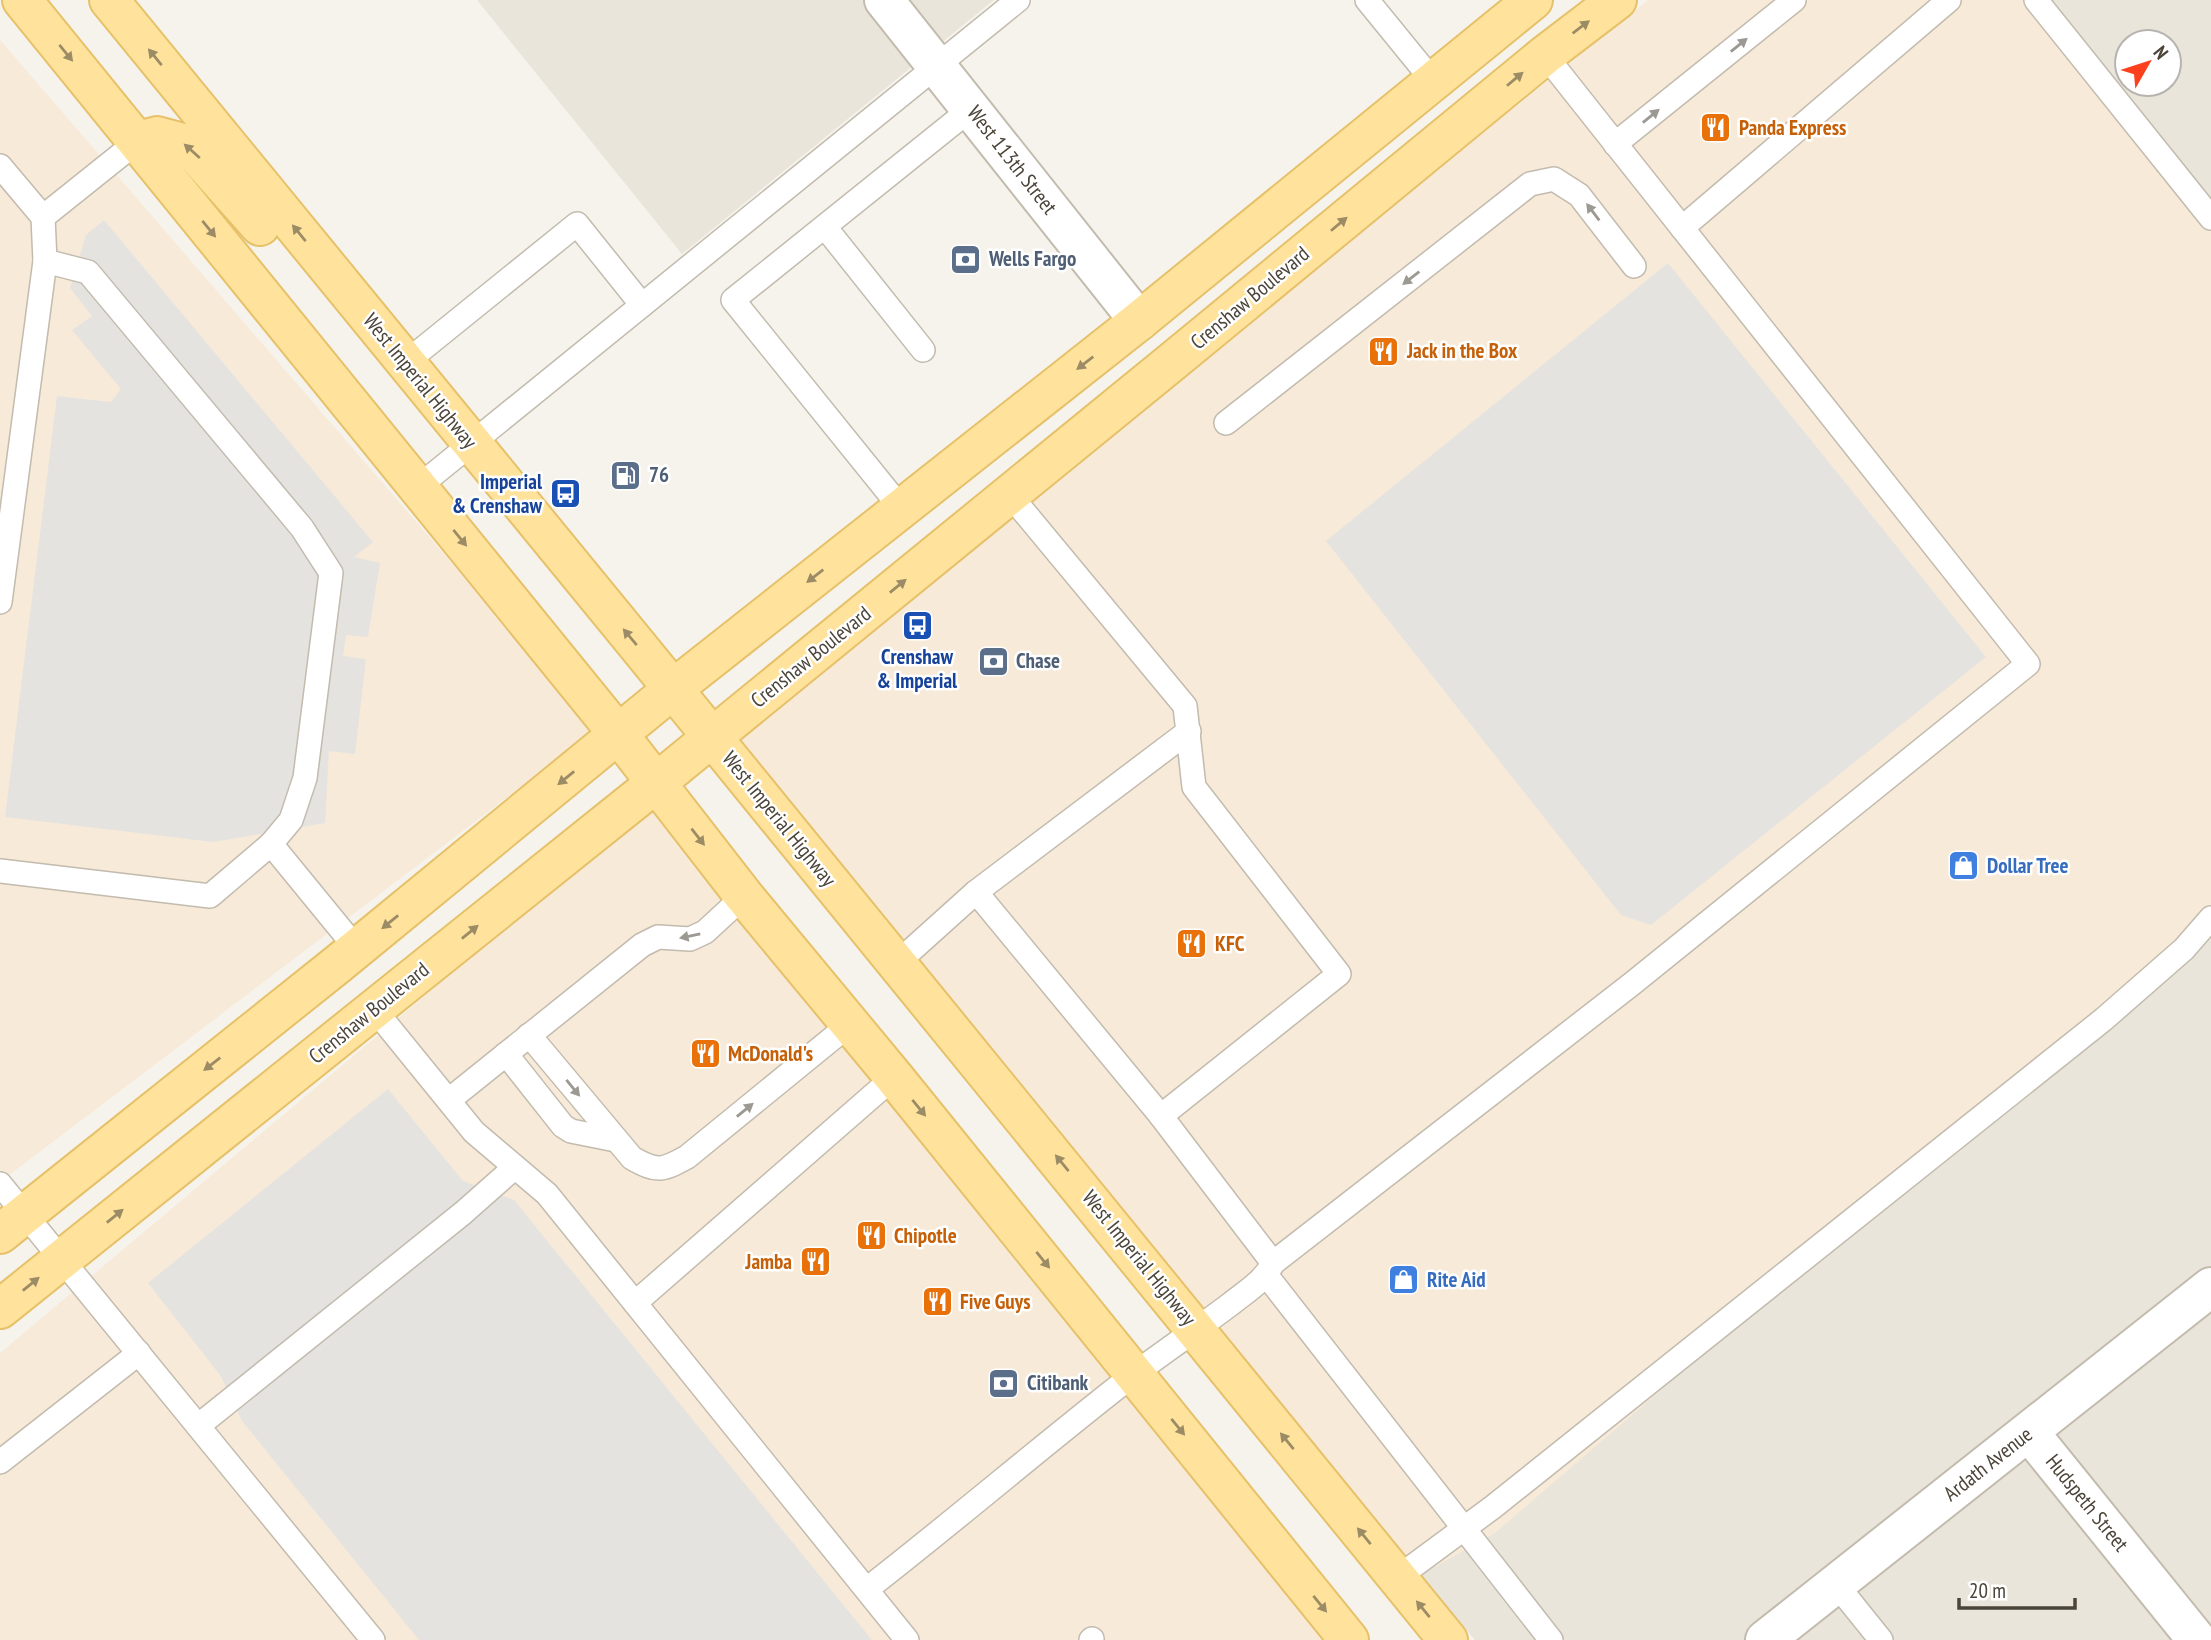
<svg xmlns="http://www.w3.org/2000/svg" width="2211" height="1640" viewBox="0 0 2211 1640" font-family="'PT Sans Narrow',sans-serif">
<rect width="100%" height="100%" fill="#f6f3ec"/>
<g fill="#eae5da" fill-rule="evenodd">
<polygon points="477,0 994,0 682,254"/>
<path d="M2023,0H2211V229ZM2127,42H2169V84H2127Z"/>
<polygon points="2211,907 2211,1640 1475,1640 1420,1575 1496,1532"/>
</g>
<g fill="#f7ead8">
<polygon points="1648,0 2023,0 2211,229 2211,907 2177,945 2100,1012 1496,1532 1420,1575 730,740"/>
<polygon points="0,40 596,730 0,1182"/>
<polygon points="652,805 1334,1640 0,1640 0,1353"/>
</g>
<g fill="#e5e3e0">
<polygon points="104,220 373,542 354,557 380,563 368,637 346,635 343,656 366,659 355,754 329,751 325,823 213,842 5,817 57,396 111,402 121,389 72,330 92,316 70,288 86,235"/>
<polygon points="1668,263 1986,657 1651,925 1621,915 1326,541"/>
<polygon points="388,1089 463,1181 514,1200 872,1640 419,1640 242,1421 220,1375 148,1283"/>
</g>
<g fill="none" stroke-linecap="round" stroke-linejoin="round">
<defs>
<g id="service">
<polyline points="1367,0 1433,81"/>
<polyline points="2036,0 2211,218"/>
<polyline points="1615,144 1794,0"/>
<polyline points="0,166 43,217"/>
<polyline points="825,227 923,350"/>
<polyline points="1682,228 1949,0"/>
<polyline points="45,261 88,272 302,528 331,573 305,778 291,820 271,844 357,949"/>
<polyline points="405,363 577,224 642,305"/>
<polyline points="1226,423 1530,184 1554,179 1579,195 1634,266"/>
<polyline points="418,487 1018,0"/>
<polyline points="1010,495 1185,706 1194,787 1339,974 1161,1116 1273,1263"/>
<polyline points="901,508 733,300 972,108"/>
<polyline points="0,602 45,261 43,217 138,141"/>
<polyline points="0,871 210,896 271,844"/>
<polyline points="976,892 1161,1116"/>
<polyline points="897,963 976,892 1189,731"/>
<polyline points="374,1009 474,1132 547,1194 907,1640"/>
<path d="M529,1035L632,1158C658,1173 663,1170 687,1157L850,1024"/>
<polyline points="506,1054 563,1126 571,1131 616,1140"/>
<polyline points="449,1100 642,945 658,937 690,939 705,932 744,896"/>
<polyline points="0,1184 373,1640"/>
<polyline points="1267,1276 1551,1640"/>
<polyline points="635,1303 894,1077"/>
<polyline points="198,1426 463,1213 515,1167"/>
<polyline points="0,1462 139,1353"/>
<polyline points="1397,1578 1493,1507 2104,1019 2184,949 2211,918"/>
<polyline points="1836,1584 1881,1640"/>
<path d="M867,1589C957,1519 1043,1445 1133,1375C1165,1351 1199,1328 1232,1303C1247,1291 1264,1281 1273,1263L1633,983L2028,664L1545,55"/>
<polyline points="1091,1640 1092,1639"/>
</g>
<g id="minor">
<polyline points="884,0 1139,321"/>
<polyline points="2029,1432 2197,1640"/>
<polyline points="1765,1640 2211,1287"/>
</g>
<g id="primary">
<polyline points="22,0 619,735 744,896 894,1077 1349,1640"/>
<path d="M109,0C556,546 1004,1092 1448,1640"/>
<polyline points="138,141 157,136 187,144 260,226"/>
<polyline points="0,1234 338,964 673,689 1139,321 1533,0"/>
<polyline points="0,1309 656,783 1173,361 1545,55 1617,0"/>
</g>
</defs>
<use href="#service" stroke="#c2bbae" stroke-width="26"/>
<use href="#minor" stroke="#c2bbae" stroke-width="42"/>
<use href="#primary" stroke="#e6c16a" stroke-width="42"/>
<use href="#service" stroke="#fff" stroke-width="23"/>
<use href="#minor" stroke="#fff" stroke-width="38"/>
<use href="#primary" stroke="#ffe39c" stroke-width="38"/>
</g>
<defs><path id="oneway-solid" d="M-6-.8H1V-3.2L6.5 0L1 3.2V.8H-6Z" transform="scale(1.75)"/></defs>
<g fill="#9c8c66">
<use href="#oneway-solid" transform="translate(1581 27) rotate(-37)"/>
<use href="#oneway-solid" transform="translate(66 53) rotate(51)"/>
<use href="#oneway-solid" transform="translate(155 57) rotate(-129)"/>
<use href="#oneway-solid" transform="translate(1515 79) rotate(-40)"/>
<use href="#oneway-solid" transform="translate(192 151) rotate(-138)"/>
<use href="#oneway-solid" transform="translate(1339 224) rotate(-40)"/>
<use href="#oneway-solid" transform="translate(209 229) rotate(51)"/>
<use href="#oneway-solid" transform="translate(299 233) rotate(-129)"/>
<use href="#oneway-solid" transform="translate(1085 363) rotate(142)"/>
<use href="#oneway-solid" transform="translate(460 538) rotate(51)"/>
<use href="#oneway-solid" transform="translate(815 576) rotate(142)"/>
<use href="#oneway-solid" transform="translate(898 586) rotate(-39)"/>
<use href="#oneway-solid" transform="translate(630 637) rotate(-130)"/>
<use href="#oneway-solid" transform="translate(566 778) rotate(141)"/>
<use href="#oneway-solid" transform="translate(698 837) rotate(52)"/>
<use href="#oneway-solid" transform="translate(390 922) rotate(141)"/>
<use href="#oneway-solid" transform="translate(470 932) rotate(-39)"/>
<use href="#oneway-solid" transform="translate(212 1064) rotate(142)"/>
<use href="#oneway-solid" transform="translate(919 1108) rotate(51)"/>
<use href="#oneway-solid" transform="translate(1062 1163) rotate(-129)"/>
<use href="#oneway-solid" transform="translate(115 1216) rotate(-39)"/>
<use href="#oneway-solid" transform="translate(1043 1260) rotate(51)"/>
<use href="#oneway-solid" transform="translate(31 1284) rotate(-39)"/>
<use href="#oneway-solid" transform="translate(1178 1427) rotate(51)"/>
<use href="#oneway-solid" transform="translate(1287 1441) rotate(-129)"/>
<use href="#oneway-solid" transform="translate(1364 1536) rotate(-129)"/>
<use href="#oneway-solid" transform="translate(1320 1604) rotate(51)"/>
<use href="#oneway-solid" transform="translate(1423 1609) rotate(-129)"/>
</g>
<g fill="#9c9892">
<use href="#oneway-solid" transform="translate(1739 45) rotate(-39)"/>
<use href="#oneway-solid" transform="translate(1651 116) rotate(-39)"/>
<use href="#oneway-solid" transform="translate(1593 212) rotate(-127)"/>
<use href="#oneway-solid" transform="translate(1411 278) rotate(142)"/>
<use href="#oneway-solid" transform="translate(690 936) rotate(168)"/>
<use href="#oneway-solid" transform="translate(573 1088) rotate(51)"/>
<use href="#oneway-solid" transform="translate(745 1110) rotate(-39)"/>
</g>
<defs>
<symbol id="restaurant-square" viewBox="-11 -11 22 22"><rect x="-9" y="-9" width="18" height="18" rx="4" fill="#e8710a" stroke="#fff"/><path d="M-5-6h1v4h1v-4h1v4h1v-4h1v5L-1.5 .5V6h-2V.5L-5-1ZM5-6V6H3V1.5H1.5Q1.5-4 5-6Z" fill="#fff"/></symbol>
<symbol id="bank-square" viewBox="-11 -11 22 22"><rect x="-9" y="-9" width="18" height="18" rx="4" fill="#5c6f8a" stroke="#fff"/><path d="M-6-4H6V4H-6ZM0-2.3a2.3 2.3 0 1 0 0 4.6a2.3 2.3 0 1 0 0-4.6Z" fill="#fff"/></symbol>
<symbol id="fuel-square" viewBox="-11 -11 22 22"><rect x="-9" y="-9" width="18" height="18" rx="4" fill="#5c6f8a" stroke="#fff"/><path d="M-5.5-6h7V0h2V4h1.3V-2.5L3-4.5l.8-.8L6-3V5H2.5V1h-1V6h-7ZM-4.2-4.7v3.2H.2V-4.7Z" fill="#fff"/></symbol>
<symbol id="bus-square" viewBox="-11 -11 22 22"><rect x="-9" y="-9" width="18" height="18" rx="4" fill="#1a4fb4" stroke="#fff"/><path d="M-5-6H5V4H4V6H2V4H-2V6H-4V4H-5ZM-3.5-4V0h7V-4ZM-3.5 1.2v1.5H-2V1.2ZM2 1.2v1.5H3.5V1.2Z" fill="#fff"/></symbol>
<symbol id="shop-square" viewBox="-11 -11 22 22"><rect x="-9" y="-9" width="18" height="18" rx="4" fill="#3f7fe0" stroke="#fff"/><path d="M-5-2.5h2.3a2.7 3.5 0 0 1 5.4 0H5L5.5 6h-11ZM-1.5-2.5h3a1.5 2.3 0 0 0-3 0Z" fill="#fff"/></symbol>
</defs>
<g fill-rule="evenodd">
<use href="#restaurant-square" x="1698" y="110" width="35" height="35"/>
<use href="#bank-square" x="948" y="242" width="35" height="35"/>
<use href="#restaurant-square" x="1366" y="334" width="35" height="35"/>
<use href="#fuel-square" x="608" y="458" width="35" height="35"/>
<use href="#bus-square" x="548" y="476" width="35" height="35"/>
<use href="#bus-square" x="900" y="608" width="35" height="35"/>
<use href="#bank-square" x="976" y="644" width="35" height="35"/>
<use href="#shop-square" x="1946" y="848" width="35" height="35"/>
<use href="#restaurant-square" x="1174" y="926" width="35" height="35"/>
<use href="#restaurant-square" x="688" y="1036" width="35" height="35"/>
<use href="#restaurant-square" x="854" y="1218" width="35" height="35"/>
<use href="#restaurant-square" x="798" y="1244" width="35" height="35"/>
<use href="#shop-square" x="1386" y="1262" width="35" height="35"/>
<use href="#restaurant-square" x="920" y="1284" width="35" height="35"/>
<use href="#bank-square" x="986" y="1366" width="35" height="35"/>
</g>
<g text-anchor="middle" stroke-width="5" stroke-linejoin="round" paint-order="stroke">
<g font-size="21" font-weight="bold" fill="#c56008" stroke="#fff" text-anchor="start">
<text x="1739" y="135">Panda Express</text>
<text x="1407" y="358">Jack in the Box</text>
<text x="1215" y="951">KFC</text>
<text x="728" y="1061">McDonald's</text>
<text x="894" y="1243">Chipotle</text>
<text x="792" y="1269" text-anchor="end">Jamba</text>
<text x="960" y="1309">Five Guys</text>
</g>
<g font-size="21" fill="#4b4439" stroke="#fff">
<text transform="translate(1012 160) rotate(52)" y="7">West 113th Street</text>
<text transform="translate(1250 298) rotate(-40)" y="7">Crenshaw Boulevard</text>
<text transform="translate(420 381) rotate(51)" y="7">West Imperial Highway</text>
<text transform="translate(811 657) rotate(-39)" y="7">Crenshaw Boulevard</text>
<text transform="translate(779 819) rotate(51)" y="7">West Imperial Highway</text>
<text transform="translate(369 1013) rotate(-39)" y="7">Crenshaw Boulevard</text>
<text transform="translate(1139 1258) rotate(51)" y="7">West Imperial Highway</text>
<text transform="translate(1988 1464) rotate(-38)" y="7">Ardath Avenue</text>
<text transform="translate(2087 1503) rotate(51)" y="7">Hudspeth Street</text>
</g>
<g font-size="21" font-weight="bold" fill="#4e5e75" stroke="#fff" text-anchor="start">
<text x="989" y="266">Wells Fargo</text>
<text x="649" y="482">76</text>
<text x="1016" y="668">Chase</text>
<text x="1027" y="1390">Citibank</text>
</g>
<g font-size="21" font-weight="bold" fill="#164399" stroke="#fff" text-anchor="end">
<text x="542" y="489">Imperial<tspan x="542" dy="24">&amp; Crenshaw</tspan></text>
<text x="917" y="664" text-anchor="middle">Crenshaw<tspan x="917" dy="24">&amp; Imperial</tspan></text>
</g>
<g font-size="21" font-weight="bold" fill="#366cbe" stroke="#fff" text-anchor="start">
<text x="1987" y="873">Dollar Tree</text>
<text x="1427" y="1287">Rite Aid</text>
</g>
</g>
<g transform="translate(2148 63) rotate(51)"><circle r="33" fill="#ffffff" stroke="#b7b4b0" stroke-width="2"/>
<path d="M0-5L12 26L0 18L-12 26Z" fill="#fc3f1d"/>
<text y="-10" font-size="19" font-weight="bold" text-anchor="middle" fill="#4b4439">N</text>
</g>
<path d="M1959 1598v10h116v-10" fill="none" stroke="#4b4439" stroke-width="3.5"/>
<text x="1969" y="1598" font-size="21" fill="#4b4439" stroke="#ffffff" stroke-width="5" paint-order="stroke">20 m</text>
</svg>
